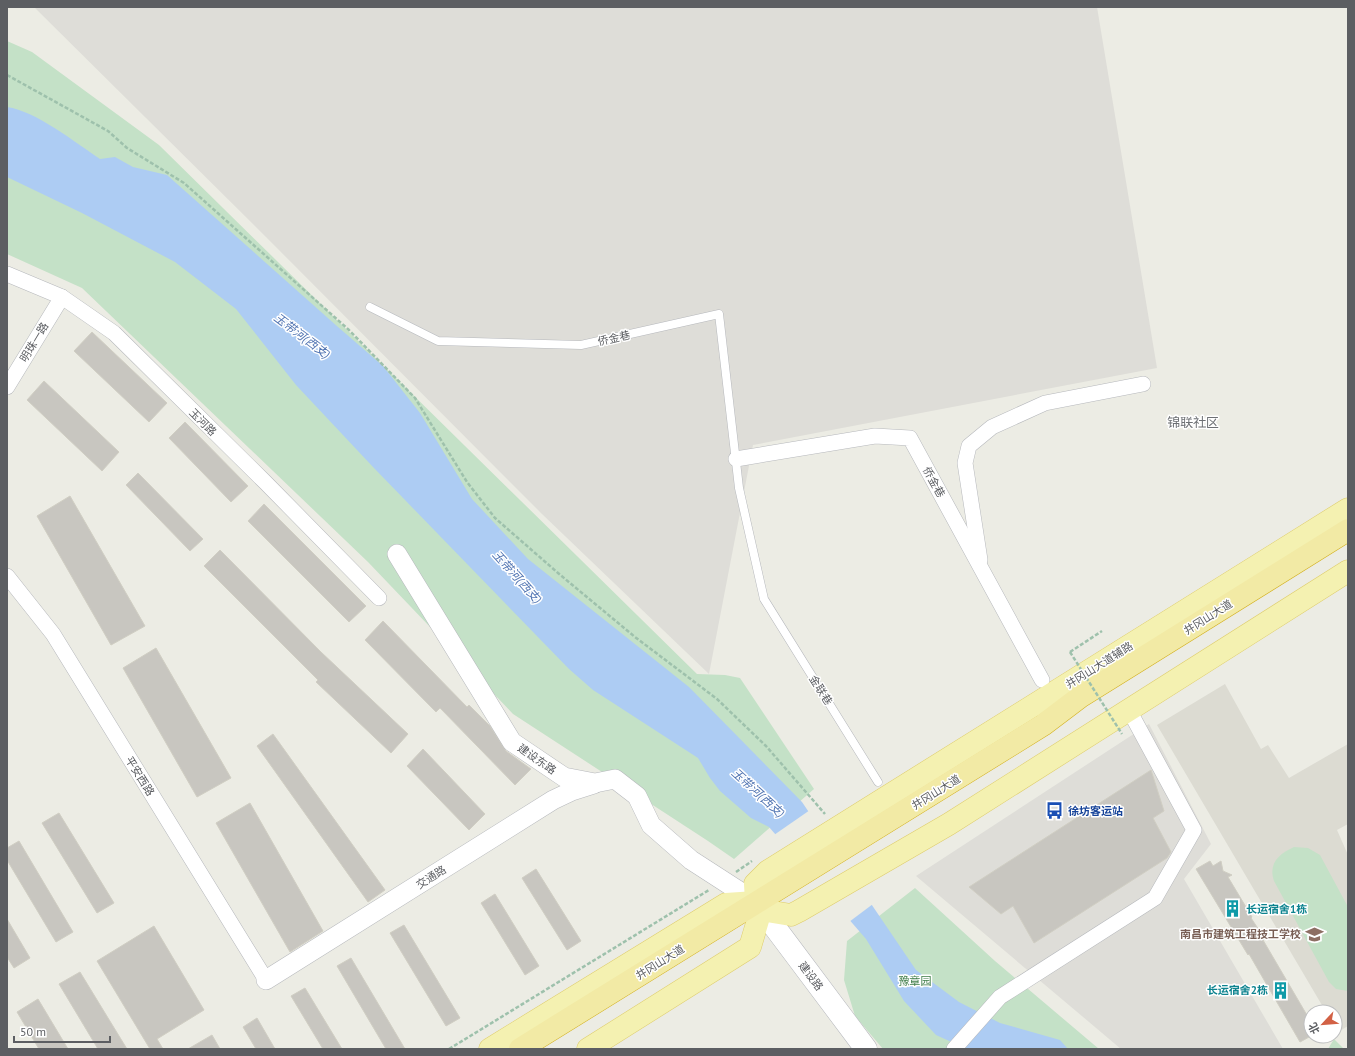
<svg xmlns="http://www.w3.org/2000/svg" width="1355" height="1056" viewBox="0 0 1355 1056" font-family="'PT Sans','Noto Sans SC',sans-serif">
<rect width="100%" height="100%" fill="#ecece4"/>
<g fill="#deddd8">
<polygon points="34,7 1097,7 1157,368 753,445 709,674 542,514 266,237"/>
<polygon points="1149,724 1211,844 1184,879 1283,1049 1121,1049 916,876"/>
</g>
<polygon fill="#dcdbd2" points="1225,684 1261,749 1268,745 1289,778 1348,744 1348,824 1337,830 1348,855 1348,1026 1338,1032 1335,1027 1335,1012 1326,1012 1157,725"/>
<g fill="#c4e1c7">
<polygon points="7,41 32,52 159,145 697,674 725,675 740,678 814,789 734,859 708,841 513,714 368,562 82,288 7,254"/>
<path d="M1294,847L1308,848L1320,855L1348,907V991L1336,989L1329,982L1274,881C1268,863 1279,854 1294,847Z"/>
<polygon points="915,888 995,961 1099,1049 883,1049 855,1016 844,980 847,941"/>
<polygon points="1334,1039 1344,1049 1328,1049"/>
</g>
<path fill="#adccf3" d="M7,107C36,111 76,143 100,159L115,157L133,167L167,175L338,327L383,366L420,413L472,499L528,559L689,687L802,802L916,970L959,1002L1000,1023L1060,1040L1068,1049H967L936,1035L904,1001L866,939L769,827L751,818L720,791L710,778L698,758L593,690L569,669L373,467L296,385L236,309L175,262L82,213L7,177Z"/>
<polygon fill="#ecece4" points="810,810 873,904 849,922 774,835"/>
<g fill="#c8c6c0" stroke="#d0cec3">
<polygon points="92,332 167,403 149,422 74,351"/>
<polygon points="44,381 119,452 102,471 27,400"/>
<polygon points="185,422 248,486 231,502 169,438"/>
<polygon points="138,473 203,539 190,551 126,485"/>
<polygon points="70,496 145,626 111,645 37,516"/>
<polygon points="264,504 366,606 349,622 248,521"/>
<polygon points="220,550 321,652 408,734 391,753 316,682 318,680 204,566"/>
<polygon points="383,621 467,707 469,705 490,726 506,751 531,769 515,785 440,708 436,712 365,640"/>
<polygon points="156,648 231,778 197,797 123,668"/>
<polygon points="273,734 385,890 368,902 257,746"/>
<polygon points="423,749 485,814 469,830 407,766"/>
<polygon points="1151,770 1164,811 1153,818 1171,852 1167,858 1034,943 1013,906 1001,914 969,887"/>
<polygon points="250,803 323,931 290,952 216,823"/>
<polygon points="59,813 114,903 97,913 42,823"/>
<polygon points="19,841 73,932 56,942 7,860 7,848"/>
<polygon points="1210,861 1213,866 1221,861 1223,871 1232,875 1228,877 1252,917 1251,918 1265,939 1263,940 1311,1022 1311,1036 1300,1042 1249,954 1248,955 1196,869"/>
<polygon points="536,869 581,941 567,950 522,878"/>
<polygon points="495,894 539,966 525,975 481,903"/>
<polygon points="7,919 30,958 14,968 7,957"/>
<polygon points="404,925 460,1018 446,1026 390,933"/>
<polygon points="154,926 204,1010 157,1039 163,1049 150,1049 97,961"/>
<polygon points="351,958 405,1049 386,1049 337,966"/>
<polygon points="80,972 127,1049 98,1049 59,984"/>
<polygon points="305,988 342,1049 323,1049 291,996"/>
<polygon points="38,999 68,1049 39,1049 17,1012"/>
<polygon points="257,1018 275,1049 256,1049 243,1027"/>
<polygon points="212,1035 220,1049 188,1049"/>
</g>
<g fill="none" stroke-linecap="round" stroke-linejoin="round">
<defs>
<polyline id="service" points="370,307 438,341 581,345 719,314 739,488 764,599 878,782"/>
<g id="minor">
<polyline points="7,274 62,297 114,333 265,482 379,598"/>
<polyline points="7,387 62,297"/>
<polyline points="736,459 875,436 910,438 1042,680"/>
<polyline points="980,560 965,463 969,446 992,427 1045,403 1143,384"/>
<polyline points="7,576 53,634 266,980"/>
<polyline points="954,1049 1000,997 1155,898 1194,830 1129,710"/>
</g>
<g id="tertiary">
<polyline points="397,554 512,742 564,777 595,783 615,779 637,796 651,825 691,860 756,902"/>
<polyline points="266,980 553,800 572,791 594,784"/>
</g>
<polyline id="secondary" points="756,902 866,1049"/>
<g id="primary">
<polyline points="490,1049 726,904 756,902 755,884 768,871 1348,509"/>
<polyline points="588,1049 750,947 761,910 791,915 799,911 949,824 1348,571"/>
</g>
<polyline id="trunk" points="520,1049 1043,725 1080,697 1348,530"/>
</defs>
<use href="#service" stroke="#b6b8bc" stroke-width="9"/>
<use href="#minor" stroke="#b6b8bc" stroke-width="16"/>
<use href="#tertiary" stroke="#b6b8bc" stroke-width="20"/>
<use href="#secondary" stroke="#b7b9be" stroke-width="23"/>
<use href="#primary" stroke="#decc6b" stroke-width="23"/>
<use href="#trunk" stroke="#d3b01e" stroke-width="23"/>
<g stroke="#9ec1ac" stroke-width="2.5" stroke-dasharray="4 2" stroke-linecap="butt">
<polyline points="7,75 108,131 127,148 184,183 349,330 415,398 467,482 495,518 558,573 635,637 717,699 766,746 825,814"/>
<polyline points="1070,652 1102,631"/>
<polyline points="736,872 752,861"/>
<polyline points="449,1049 709,890"/>
</g>
<use href="#service" stroke="#fff" stroke-width="8"/>
<use href="#minor" stroke="#fff" stroke-width="15"/>
<use href="#tertiary" stroke="#fff" stroke-width="19"/>
<use href="#secondary" stroke="#fff" stroke-width="22"/>
<use href="#primary" stroke="#f4f1b1" stroke-width="22"/>
<use href="#trunk" stroke="#f2eaa5" stroke-width="22"/>
<polyline stroke="#9ec1ac" stroke-width="2.5" stroke-dasharray="4 2" stroke-linecap="butt" points="1070,652 1122,734"/>
</g>
<defs>
<symbol id="bus-bare" viewBox="-9 -9 18 18"><path d="M-5-6H5V4H4V6H2V4H-2V6H-4V4H-5ZM-3.5-4V0h7V-4ZM-3.5 1.2v1.5H-2V1.2ZM2 1.2v1.5H3.5V1.2Z" fill="#1a4fb4" stroke="#fff" stroke-width="2.5" paint-order="stroke"/></symbol>
<symbol id="building-bare" viewBox="-9 -9 18 18"><path d="M-4-6H4V6H1V3H-1V6H-4ZM-2.5-4.3h1.7v1.8h-1.7ZM.8-4.3h1.7v1.8H.8ZM-2.5-1h1.7V.8h-1.7ZM.8-1h1.7V.8H.8Z" fill="#0f9aa8" stroke="#fff" stroke-width="2.5" paint-order="stroke"/></symbol>
<symbol id="school-bare" viewBox="-9 -9 18 18"><path d="M0-5L7-2L0 1L-7-2ZM-4 1L0 2.5L4 1V4Q0 6-4 4Z" fill="#8d6e63" stroke="#fff" stroke-width="2.5" paint-order="stroke"/></symbol>
</defs>
<g fill-rule="evenodd">
<use href="#bus-bare" x="1042" y="798" width="25" height="25"/>
<use href="#building-bare" x="1220" y="896" width="25" height="25"/>
<use href="#school-bare" x="1302" y="922" width="25" height="25"/>
<use href="#building-bare" x="1268" y="978" width="25" height="25"/>
</g>
<g text-anchor="middle" stroke-width="3" stroke-linejoin="round" paint-order="stroke">
<g font-size="11" fill="#5c5e62" stroke="#fff">
<text transform="translate(614 338) rotate(-13)" y="4">侨金巷</text>
<text transform="translate(34 342) rotate(-59)" y="4">明珠一路</text>
<text transform="translate(203 422) rotate(45)" y="4">玉河路</text>
<text transform="translate(934 482) rotate(61)" y="4">侨金巷</text>
<text transform="translate(1208 617) rotate(-32)" y="4">井冈山大道</text>
<text transform="translate(1099 665) rotate(-32)" y="4">井冈山大道辅路</text>
<text transform="translate(821 690) rotate(58)" y="4">金联巷</text>
<text transform="translate(537 759) rotate(35)" y="4">建设东路</text>
<text transform="translate(140 776) rotate(58)" y="4">平安西路</text>
<text transform="translate(936 792) rotate(-32)" y="4">井冈山大道</text>
<text transform="translate(431 877) rotate(-32)" y="4">交通路</text>
<text transform="translate(660 962) rotate(-32)" y="4">井冈山大道</text>
<text transform="translate(811 976) rotate(53)" y="4">建设路</text>
</g>
<g font-size="11" font-weight="bold" fill="#164399" stroke="#fff" text-anchor="start">
<text x="1068" y="815">徐坊客运站</text>
</g>
<g font-size="11" font-weight="bold" fill="#0d838f" stroke="#fff" text-anchor="start">
<text x="1246" y="913">长运宿舍1栋</text>
<text x="1268" y="994" text-anchor="end">长运宿舍2栋</text>
</g>
<g font-size="11" font-weight="bold" fill="#785e54" stroke="#fff" text-anchor="end">
<text x="1301" y="938">南昌市建筑工程技工学校</text>
</g>
<g font-size="11" fill="#407e4a" stroke="#fff">
<text x="915" y="985">豫章园</text>
</g>
<g font-size="12" font-style="italic" fill="#5376b3" stroke="#fff">
<text transform="translate(302 336) rotate(37)" y="4">玉带河(西支)</text>
<text transform="translate(517 577) rotate(48)" y="4">玉带河(西支)</text>
<text transform="translate(758 793) rotate(42)" y="4">玉带河(西支)</text>
</g>
<g font-size="13" fill="#6d7074" stroke="#fff">
<text x="1193" y="427">锦联社区</text>
</g>
</g>
<rect width="1355" height="1056" fill="none" stroke="#5c5e62" stroke-width="16"/>
<g transform="translate(1323 1024) rotate(244)"><circle r="19" fill="#ffffff" stroke="#bebfc0"/>
<path d="M0-3L7 15L0 10L-7 15Z" fill="#d26145"/>
<text y="-6" font-size="11" font-weight="bold" text-anchor="middle" fill="#5c5e62">北</text>
</g>
<path d="M14 1036v6h96v-6" fill="none" stroke="#5c5e62" stroke-width="2"/>
<text x="20" y="1036" font-size="12" fill="#5c5e62" stroke="#ffffff" stroke-width="3" paint-order="stroke">50 m</text>
</svg>
